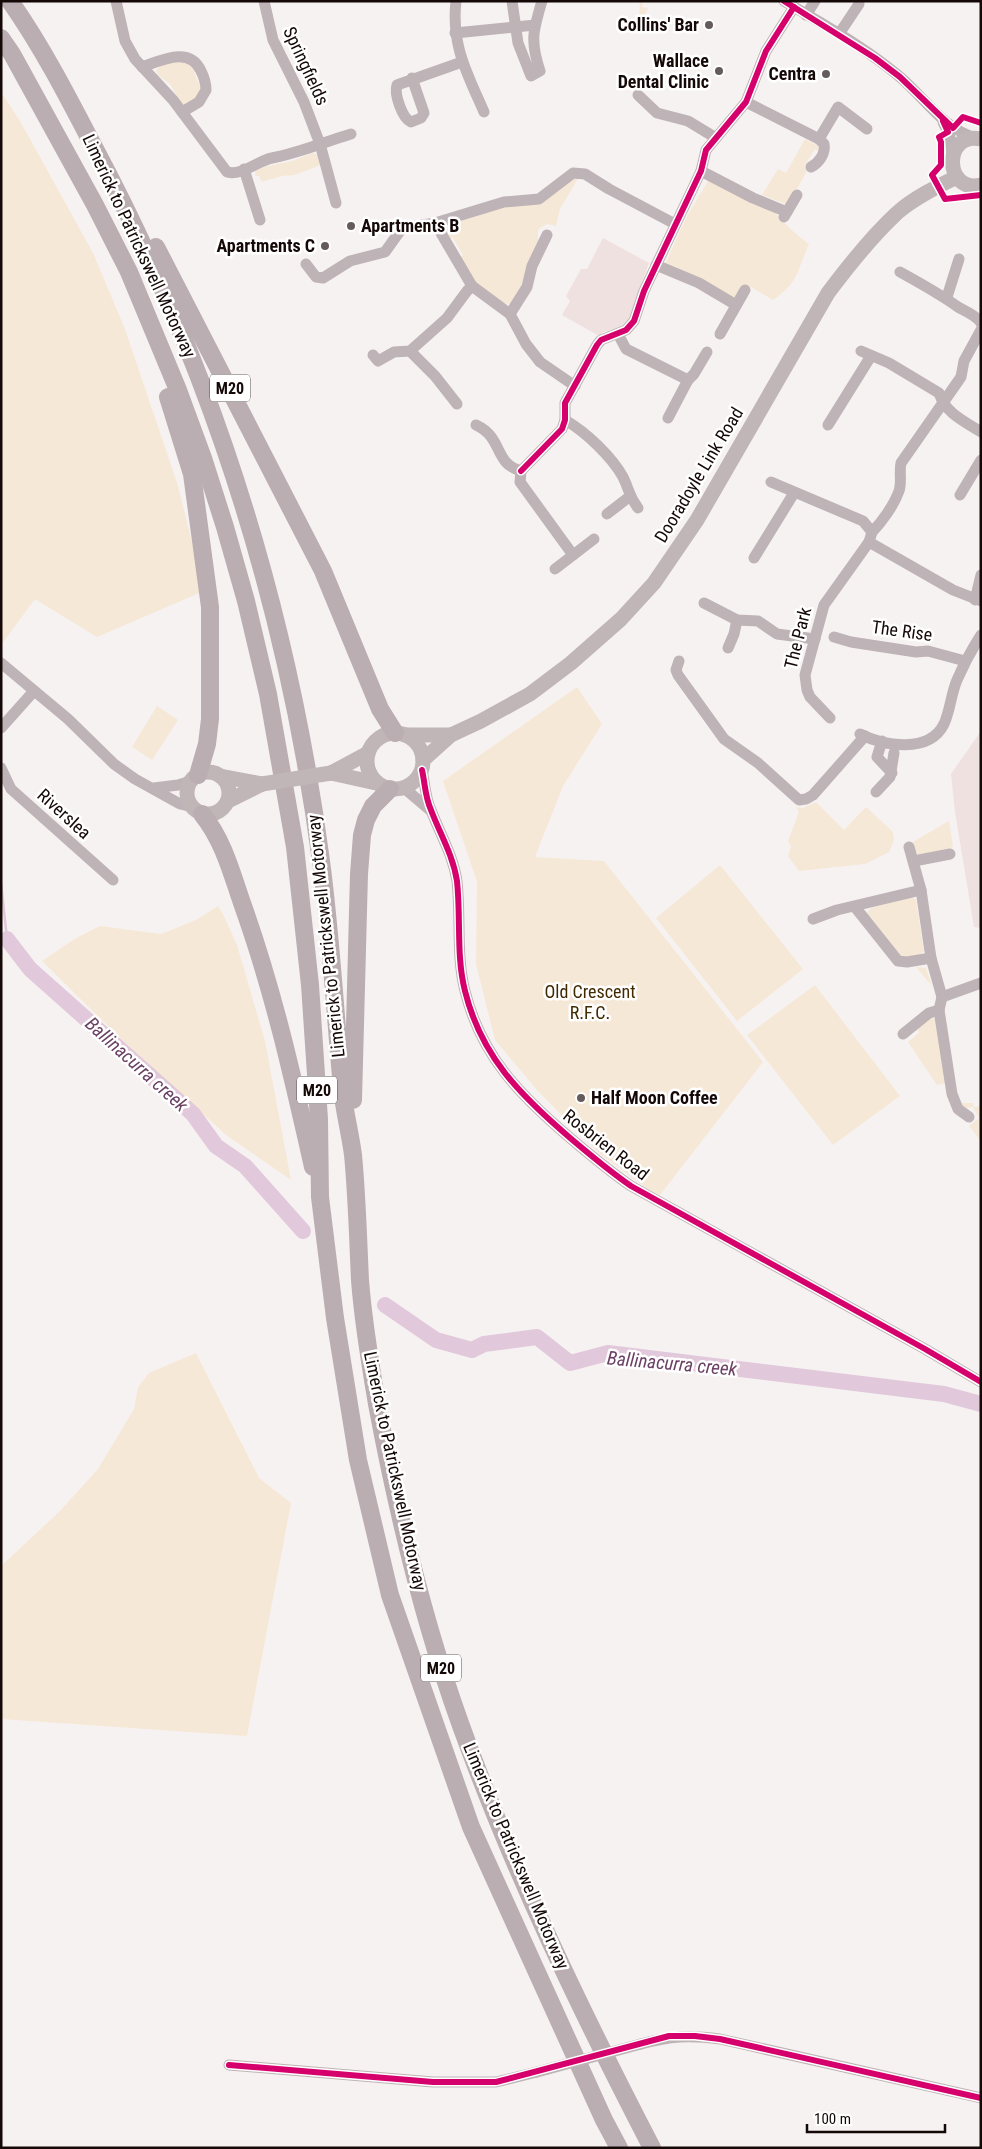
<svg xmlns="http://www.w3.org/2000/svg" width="982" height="2149" viewBox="0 0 982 2149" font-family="'Roboto Condensed',sans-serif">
<rect width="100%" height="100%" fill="#f7f2f2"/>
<g fill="#efe1e0">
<polygon points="603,238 649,263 629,318 619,328 603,332 599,336 562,315 570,301 566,296 581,269 587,269"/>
<polygon points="981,731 981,928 974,927 955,812 951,774"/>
</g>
<g fill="#f6e8d6">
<polygon points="640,1 643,1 642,7 648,8 644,17 646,27 652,30 659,30 668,19 670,31 644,32 639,17"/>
<polygon points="183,61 196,68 194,72 198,82 202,84 195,101 183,106 170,84 158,75 156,71 160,64"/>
<polygon points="1,92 20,121 93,253 125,329 178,486 204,591 97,637 35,599 1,645"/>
<polygon points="805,139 818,146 820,153 815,149 804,166 808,169 788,205 762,195 778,169 786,173"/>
<path d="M312,153L319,155L321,165L295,175L282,176L262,182L259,176H255V171C266,165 276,165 288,162C296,160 304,156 312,153Z"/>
<path d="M579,177L560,209L556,226L547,224L539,229C536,236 540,241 538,247C531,268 522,286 510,304L503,303L476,284L460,257L463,255L453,238L449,239L445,232L447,226L491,210L517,205L570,178Z"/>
<path d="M708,181L775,212C781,221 800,238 809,244C797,271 799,282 773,300L751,287L734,299L665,264L686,218Z"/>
<polygon points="577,687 602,724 563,786 535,857 604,861 763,1062 660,1195 645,1187 598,1152 537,1090 495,1040 476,964 477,882 443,781"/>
<polygon points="157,706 178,720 152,760 132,747"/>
<polygon points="816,802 844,830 866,807 893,832 894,840 889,852 865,864 799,871 788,856 791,847 788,841 799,812 796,807 803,808"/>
<polygon points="949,821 953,847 922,855 917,854 911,843"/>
<polygon points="720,865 803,969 737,1021 656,918"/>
<path d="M910,896L916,900L924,951C918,958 908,957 900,956L867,913L871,908Z"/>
<polygon points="218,906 223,914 237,945 265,1041 291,1180 226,1135 118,1036 42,961 76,938 100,926 161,934 196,920"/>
<polygon points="916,967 926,968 932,986"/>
<polygon points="815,985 900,1096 833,1145 747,1035"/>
<polygon points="931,1017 935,1019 947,1083 937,1085 908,1042 919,1033 918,1029"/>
<polygon points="963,1103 973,1103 974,1107 981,1106 981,1141 969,1126 979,1118 973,1107 965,1108 961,1105"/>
<polygon points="196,1353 259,1478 291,1503 247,1736 1,1719 1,1566 60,1511 98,1469 134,1409 138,1387 149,1373"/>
</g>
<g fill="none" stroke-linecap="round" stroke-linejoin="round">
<polyline stroke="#e1c9db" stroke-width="2.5" points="1,883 7,939 1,939"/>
<g stroke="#e1c9db" stroke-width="16">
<polyline points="7,939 30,969 193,1114 216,1146 245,1166 303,1231"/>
<polyline points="385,1305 436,1340 472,1350 484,1344 537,1337 570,1363 608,1353 944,1394 981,1404"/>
</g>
<g stroke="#beb3b6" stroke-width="11">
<path d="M116,1L125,41L135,59L173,100L227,172C242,176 257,161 272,158C299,153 324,142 351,134"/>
<polyline points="264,1 273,40 304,102 320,144 336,203"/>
<path d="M456,1C451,45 467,73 484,112"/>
<path d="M512,1L518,43L531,76L540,71C530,41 533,31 542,1"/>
<path d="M784,1C824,25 865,47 900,77C925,98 943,129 976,138"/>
<polyline points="806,15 815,1"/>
<polyline points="455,33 535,25"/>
<polyline points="839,34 859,4"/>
<path d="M142,67C162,60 190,46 201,71C204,77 206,84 206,90L199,102L182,112"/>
<path d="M412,78L424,113L421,118L411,122C402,118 394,94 397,85L462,62"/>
<polyline points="638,95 657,113 688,121 716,138"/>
<polyline points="746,102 819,139"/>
<polyline points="943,122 950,137 952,155"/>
<path d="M811,167C819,163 826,153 824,144L819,139L838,107L867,129"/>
<polyline points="244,169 260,220"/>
<polyline points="701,171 753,198 787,212"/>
<polyline points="784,217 797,195"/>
<polyline points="435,223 472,286 510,314 526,344 540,362 575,386"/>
<polyline points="306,264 316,277 323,278 350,261 385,252 400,231 405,228 435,223 504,202 539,199 573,173 585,174 609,189 675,224"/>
<polyline points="656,265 699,283 736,305"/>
<path d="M900,272C920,283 940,294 958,307C966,312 976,315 981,323"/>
<polyline points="947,297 959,259"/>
<polyline points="510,314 527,287 532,266 547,235"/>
<polyline points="618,334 626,349 688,380"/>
<polyline points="720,334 745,290"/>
<polyline points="410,351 435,376 457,404"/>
<path d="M861,351L889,363L939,393C946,414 964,421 981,432"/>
<polyline points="373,355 378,361 394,352 410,351 447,318 467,291 472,286"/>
<polyline points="668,418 688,380 694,374 707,352"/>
<path d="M565,420C586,432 612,457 623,477C630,491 628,495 638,508"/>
<path d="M476,425C504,438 493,463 521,471"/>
<polyline points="828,425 871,356"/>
<polyline points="521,471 562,429 565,420 565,403 597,345 601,340 626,330 634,321 644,291 701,171 706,150 746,102 766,51 794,7"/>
<polyline points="521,471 520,482 573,555"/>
<polyline points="771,482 863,521 872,532 869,542 953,590 981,601"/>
<polyline points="960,495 981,460"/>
<polyline points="607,514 629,497"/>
<path d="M872,532C882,522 894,505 899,491C902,483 899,472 901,463L961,377L964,361L981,330"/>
<polyline points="754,558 794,493"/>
<polyline points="555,569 594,539"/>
<polyline points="975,600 981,575"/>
<polyline points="704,603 737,620 758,621 777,634 815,639"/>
<polyline points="834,637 851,642 916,652 928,651 965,661"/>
<polyline points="728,648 734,634 737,620"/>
<polyline points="679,661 676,670 678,675 724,739 758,763 799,800 806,799 813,795 865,736"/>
<polyline points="1,663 68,719 114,764 135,779 180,804 193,807"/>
<polyline points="830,718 810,697 807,690 805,675 824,605 869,542"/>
<polyline points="1,728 34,691"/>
<path d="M860,734C884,746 929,754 944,724C950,711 951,694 957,680C964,664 972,649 981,635"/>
<polyline points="882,741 877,757 892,773"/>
<polyline points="1,768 11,789 113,880"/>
<path d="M422,770C425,783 425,797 431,810C440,834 453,855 457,881C461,918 456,956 465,991C481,1056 520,1095 569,1137C589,1154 609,1171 631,1186L925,1349L981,1382"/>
<polyline points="154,788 178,785 191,781"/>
<polyline points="404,788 430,810"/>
<polyline points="876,792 890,777 894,753"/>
<polyline points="909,847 921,890 931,958 942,997 939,1010 952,1094 958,1109 969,1117"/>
<polyline points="914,861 950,854"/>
<polyline points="855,907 898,961 907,962 931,958"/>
<polyline points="813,919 837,910 921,890"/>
<polyline points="942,997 981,983"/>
<polyline points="903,1034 929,1013 939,1010"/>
<path d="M641,2044C671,2036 689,2035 720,2039L981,2098"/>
<polyline points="229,2065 433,2082 496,2082 537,2072"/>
</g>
<g stroke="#c0b6b8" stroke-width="15">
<path d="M981,139C942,131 944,194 981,185"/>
<circle cx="395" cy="761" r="28"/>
<polyline points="405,735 451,735"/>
<path d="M423,760L451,735L481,721L530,694L571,663L621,619L654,583L697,520L828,293C849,265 871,237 897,213C914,198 936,187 957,177"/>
<circle cx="208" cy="793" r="21"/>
<polyline points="331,773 376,783"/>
<polyline points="331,773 368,753"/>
<polyline points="220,776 262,784"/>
<polyline points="228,801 262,784"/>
</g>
<g stroke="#bbaeb2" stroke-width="18">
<path d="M10,1C43,48 69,99 95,149C213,371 288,612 321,861C331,936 335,1012 342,1088C344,1110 350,1132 353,1155C357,1196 358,1238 360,1280C363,1321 370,1363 377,1404C397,1511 423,1620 460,1723C512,1868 581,2011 652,2148"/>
<polyline points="1,38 12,54 95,205 129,272 178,390 203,458 225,527 246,601 268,694 295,847 310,985 319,1119 320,1197 335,1318 358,1460 390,1595 471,1827 604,2120 619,2148"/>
<polyline points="156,247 323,571 380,709 395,733"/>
<polyline points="168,397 192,474 210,607 210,719 207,744 198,775"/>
<path d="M202,814C223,840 231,871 242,903C273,989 293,1078 313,1167"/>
<polyline points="353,1100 359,874 362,835 366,820 373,806 390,789"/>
</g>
<polyline stroke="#beb3b6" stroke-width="11" points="537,2072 641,2044"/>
<polyline stroke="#c0b6b8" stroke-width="15" points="262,784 331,773"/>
<defs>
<g id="cycleway">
<polyline points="784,1 875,58 900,77 953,128 963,117 981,123"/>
<polyline points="943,121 948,132 939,137 941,142 941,165 932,175 945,199 981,195"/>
<polyline points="521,471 562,429 565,420 565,403 597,345 601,340 626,330 634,321 644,291 701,171 706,150 746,102 766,51 794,7"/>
<path d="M422,770C425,783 425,797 431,810C440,834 453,855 457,881C461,918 456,956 465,991C481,1056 520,1095 569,1137C589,1154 609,1171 631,1186L925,1349L981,1382"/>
<polyline points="229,2065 433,2082 496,2082 669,2036 695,2036 720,2039 981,2098"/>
</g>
</defs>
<use href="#cycleway" stroke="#fff" stroke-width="9"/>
<use href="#cycleway" stroke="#d6006c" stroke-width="6"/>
</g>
<g fill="#645b5a" stroke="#fff" stroke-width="2">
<circle cx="709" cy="25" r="5"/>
<circle cx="719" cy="71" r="5"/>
<circle cx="826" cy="74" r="5"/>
<circle cx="351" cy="226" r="5"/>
<circle cx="325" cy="246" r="5"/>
<circle cx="581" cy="1098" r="5"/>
</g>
<g text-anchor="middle" stroke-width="5" stroke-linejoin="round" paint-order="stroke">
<g fill="#fff" stroke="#5b5352" stroke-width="1">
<rect x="210" y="374.5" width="40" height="27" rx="4"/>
<rect x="297" y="1076.5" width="40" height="27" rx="4"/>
<rect x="421" y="1654.5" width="40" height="27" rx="4"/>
</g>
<g font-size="16" font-weight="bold" fill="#150908">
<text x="230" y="394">M20</text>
<text x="317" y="1096">M20</text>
<text x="441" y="1674">M20</text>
</g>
<g font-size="18" font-weight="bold" fill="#150908" stroke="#fff" text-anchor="end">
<text x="699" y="31">Collins' Bar</text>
<text x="709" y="67">Wallace<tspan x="709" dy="21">Dental Clinic</tspan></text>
<text x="816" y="80">Centra</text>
<text x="361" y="232" text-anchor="start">Apartments B</text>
<text x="315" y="252">Apartments C</text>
<text x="591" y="1104" text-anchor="start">Half Moon Coffee</text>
</g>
<g font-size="18" fill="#150908" stroke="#fff">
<text transform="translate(306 66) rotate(65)" y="6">Springfields</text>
<text transform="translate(139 246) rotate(65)" y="6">Limerick to Patrickswell Motorway</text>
<text transform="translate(699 475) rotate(-59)" y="6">Dooradoyle Link Road</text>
<text transform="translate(902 631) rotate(8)" y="6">The Rise</text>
<text transform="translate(798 638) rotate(-76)" y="6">The Park</text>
<text transform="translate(64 814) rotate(42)" y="6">Riverslea</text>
<text transform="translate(326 936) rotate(-96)" y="6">Limerick to Patrickswell Motorway</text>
<text transform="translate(606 1145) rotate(38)" y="6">Rosbrien Road</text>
<text transform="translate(395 1471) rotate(78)" y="6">Limerick to Patrickswell Motorway</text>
<text transform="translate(516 1856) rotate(67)" y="6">Limerick to Patrickswell Motorway</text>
</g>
<g font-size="18" fill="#412900" stroke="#fff">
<text x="590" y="998">Old Crescent<tspan x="590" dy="21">R.F.C.</tspan></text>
</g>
<g font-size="19" font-style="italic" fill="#6a4064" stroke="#fff">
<text transform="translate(137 1064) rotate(42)" y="7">Ballinacurra creek</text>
<text transform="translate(672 1363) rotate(5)" y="7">Ballinacurra creek</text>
</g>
</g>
<rect width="982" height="2149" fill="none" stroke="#150908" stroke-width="5"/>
<path d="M807 2124v8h138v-8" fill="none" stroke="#150908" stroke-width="2.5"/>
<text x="814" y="2124" font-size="15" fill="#150908" stroke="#ffffff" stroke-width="4" paint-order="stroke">100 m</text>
</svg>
